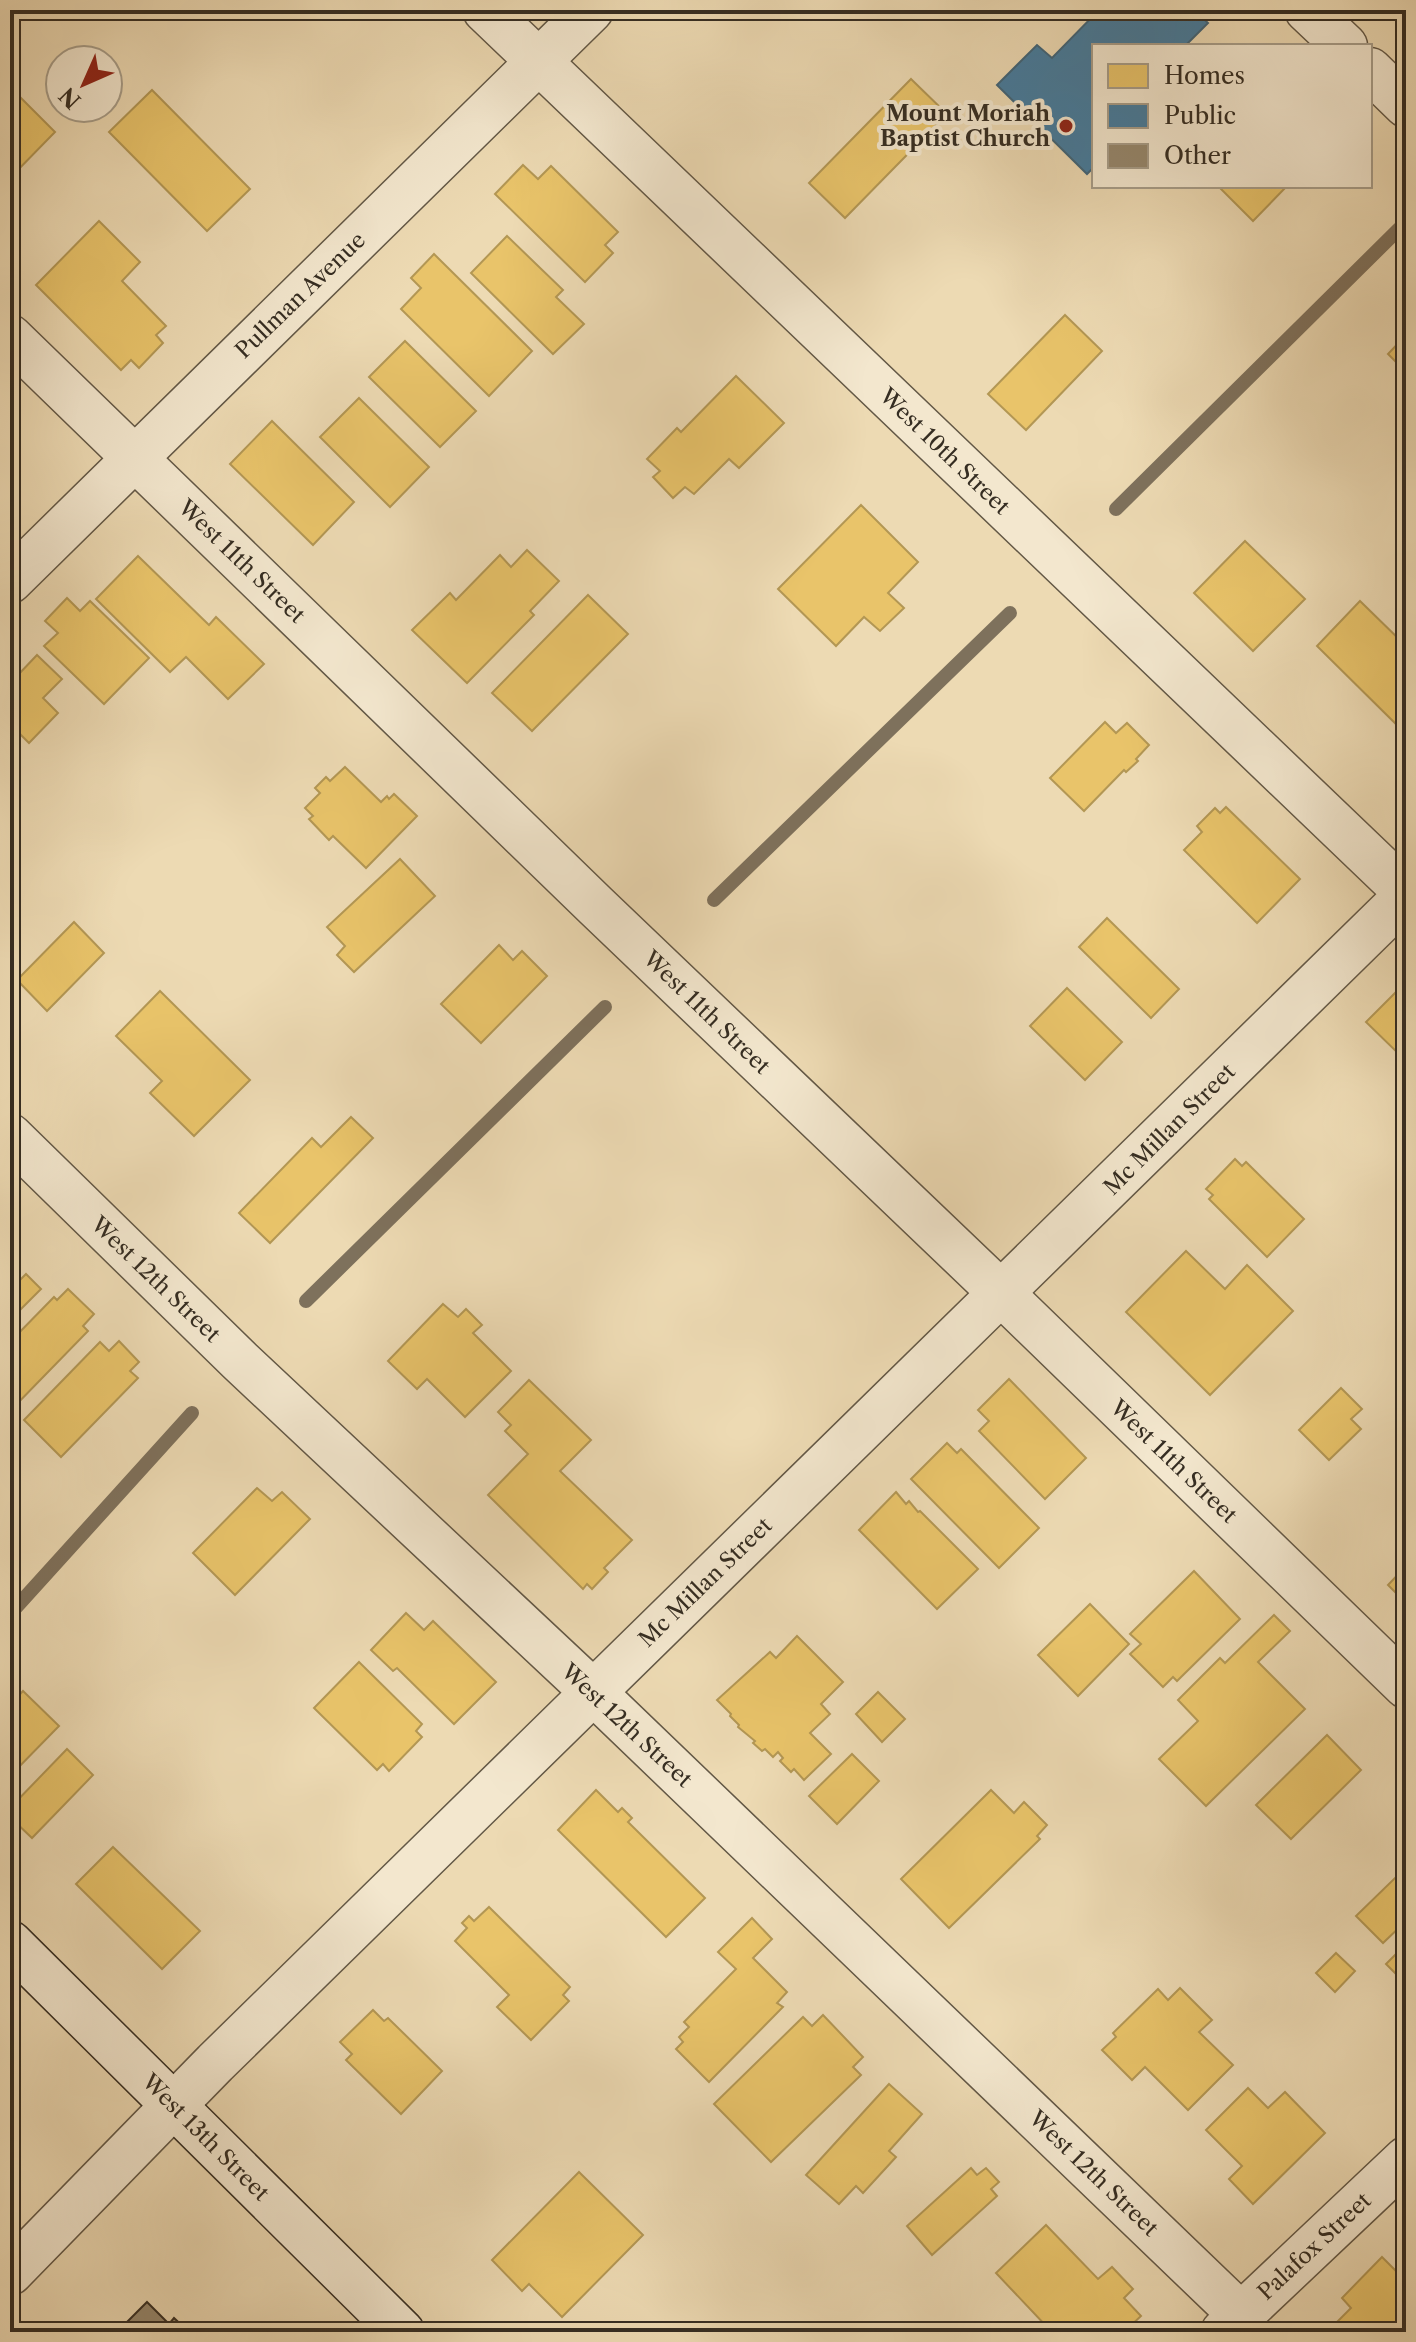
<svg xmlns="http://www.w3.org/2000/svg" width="1416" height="2342" viewBox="0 0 1416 2342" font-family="'Libre Caslon Text',serif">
<rect width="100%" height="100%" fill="#eddab3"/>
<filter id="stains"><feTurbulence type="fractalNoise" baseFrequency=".0025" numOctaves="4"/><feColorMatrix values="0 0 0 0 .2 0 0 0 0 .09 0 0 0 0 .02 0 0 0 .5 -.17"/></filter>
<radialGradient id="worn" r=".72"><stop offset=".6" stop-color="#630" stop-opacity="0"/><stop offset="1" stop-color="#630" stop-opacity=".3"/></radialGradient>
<g fill="#e9c46a" stroke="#b39754" stroke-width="2">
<polygon points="911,79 947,114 845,218 809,183"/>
<polygon points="13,90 55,132 10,178 10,93"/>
<polygon points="152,90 250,189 207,231 109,132"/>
<polygon points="523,165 538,179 551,166 618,232 605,245 613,253 585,282 495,194"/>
<polygon points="1218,186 1287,186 1253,221"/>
<polygon points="99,221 140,262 122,281 166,326 156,335 163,343 139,368 131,360 121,370 36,285"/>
<polygon points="507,236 563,290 556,297 584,324 553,354 471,273"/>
<polygon points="434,254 532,351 489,396 401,309 421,288 411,278"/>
<polygon points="1065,315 1102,351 1026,430 988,394"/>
<polygon points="1406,335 1406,372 1388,354"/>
<polygon points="405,341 476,411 440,447 369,377"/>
<polygon points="736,376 784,423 739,468 729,459 694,494 685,487 673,498 653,477 660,471 647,459 677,428 681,432"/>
<polygon points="359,398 429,467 390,507 320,437"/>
<polygon points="272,421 354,502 313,545 230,464"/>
<polygon points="861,505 918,562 888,593 904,608 880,631 864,617 836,646 778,589"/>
<polygon points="1245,541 1305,599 1253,651 1194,593"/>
<polygon points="527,550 559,581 530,611 534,615 467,683 412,630 450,593 456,600 500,555 511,567"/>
<polygon points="138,556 209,625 216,617 264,664 228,699 186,657 170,672 96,599"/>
<polygon points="588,595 628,634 532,731 492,693"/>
<polygon points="67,598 80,611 90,601 149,658 104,704 44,646 58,633 45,621"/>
<polygon points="1360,601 1406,646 1406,734 1317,646"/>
<polygon points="37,655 62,679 43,698 58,713 29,743 10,724 10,669 17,676"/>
<polygon points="1105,722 1116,733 1127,723 1149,745 1136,759 1138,761 1126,772 1124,770 1084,811 1050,778"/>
<polygon points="345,767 381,802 387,796 389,799 394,794 417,816 366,868 333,836 329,840 309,819 313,816 305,808 320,793 315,788 326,777 330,781"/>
<polygon points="1226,807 1300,879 1257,923 1184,850 1202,832 1197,826 1215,808 1220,813"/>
<polygon points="400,859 435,896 354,972 337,955 345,946 327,927"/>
<polygon points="1107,918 1179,989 1151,1018 1079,947"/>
<polygon points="74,922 104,953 47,1011 17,980"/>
<polygon points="499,945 513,960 522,951 547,976 481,1043 441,1004"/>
<polygon points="1406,982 1406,1061 1366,1022"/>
<polygon points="1067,988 1122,1042 1085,1080 1030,1026"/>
<polygon points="160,991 250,1080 194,1136 150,1093 162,1081 116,1036"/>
<polygon points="351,1117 373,1138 270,1243 239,1213 312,1138 321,1147"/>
<polygon points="1235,1159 1242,1166 1246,1162 1304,1219 1267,1257 1209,1199 1213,1195 1206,1189"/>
<polygon points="1186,1251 1225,1289 1247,1265 1293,1311 1210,1395 1126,1312"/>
<polygon points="26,1274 41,1289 10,1320 10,1277 16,1284"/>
<polygon points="68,1289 94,1314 83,1326 88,1331 10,1411 10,1342 54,1297 57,1300"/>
<polygon points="443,1304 458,1317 466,1309 482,1325 473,1333 511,1371 465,1417 427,1379 417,1389 388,1361"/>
<polygon points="119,1341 139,1362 130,1371 138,1378 61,1457 24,1420 100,1342 109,1351"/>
<polygon points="1009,1379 1086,1458 1045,1499 979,1431 989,1421 978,1410"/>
<polygon points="529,1380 591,1440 560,1471 632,1540 604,1568 608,1572 592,1589 587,1584 583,1589 488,1495 528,1454 505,1431 511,1425 498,1412"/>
<polygon points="1341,1388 1362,1409 1351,1419 1361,1429 1329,1460 1299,1430"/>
<polygon points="947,1443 957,1453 961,1449 1039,1528 999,1568 911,1479"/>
<polygon points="257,1488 272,1501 282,1492 310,1519 235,1595 193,1553"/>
<polygon points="896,1492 906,1504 909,1501 918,1512 920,1511 978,1569 937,1609 859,1530"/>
<polygon points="1406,1566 1406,1603 1388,1585"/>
<polygon points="1194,1571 1240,1619 1177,1681 1173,1677 1163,1687 1130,1654 1141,1644 1130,1634"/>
<polygon points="1090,1604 1129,1644 1078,1696 1038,1655"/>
<polygon points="406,1613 424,1630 433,1621 496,1682 454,1724 397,1668 393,1671 371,1650"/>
<polygon points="1274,1615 1290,1631 1258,1662 1305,1709 1206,1806 1159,1759 1198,1721 1178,1700 1220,1658 1225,1663"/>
<polygon points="797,1636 843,1682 821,1704 830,1714 810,1733 831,1754 804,1780 794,1769 791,1772 780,1761 783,1758 778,1752 773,1757 765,1749 762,1751 753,1743 755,1741 738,1727 739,1725 730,1716 731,1714 717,1700 770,1652 776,1658"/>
<polygon points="359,1662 422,1724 416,1731 422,1737 389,1771 383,1764 377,1770 314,1708"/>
<polygon points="23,1691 59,1726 10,1776 10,1705"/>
<polygon points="878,1692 905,1719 882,1742 856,1714"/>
<polygon points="1327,1735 1361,1770 1291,1839 1256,1805"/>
<polygon points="67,1749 93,1775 32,1838 10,1817 10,1808"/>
<polygon points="852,1754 879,1781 837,1824 809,1796"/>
<polygon points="596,1790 618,1812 622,1808 632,1818 628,1822 705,1898 666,1937 558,1830"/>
<polygon points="991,1790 1014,1813 1024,1802 1047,1825 1037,1836 1040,1839 949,1928 901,1879"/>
<polygon points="113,1847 200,1931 162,1969 76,1884"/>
<polygon points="1395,1878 1406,1888 1406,1921 1383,1943 1356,1916"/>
<polygon points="489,1907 570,1987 563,1995 569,2001 531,2040 497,2007 509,1995 455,1941 467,1928 462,1923 469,1916 474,1921"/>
<polygon points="752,1918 772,1939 753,1958 787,1992 777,2003 783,2007 709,2082 676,2049 683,2042 679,2037 689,2027 684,2022 736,1969 718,1952"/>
<polygon points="1406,1944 1406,1984 1386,1964"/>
<polygon points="1336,1953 1355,1971 1335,1992 1316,1973"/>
<polygon points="1180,1988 1212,2020 1199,2032 1233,2065 1188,2110 1145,2067 1132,2080 1102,2050 1116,2037 1113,2033 1158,1989 1168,2000"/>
<polygon points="373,2010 384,2021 388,2018 442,2071 401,2114 346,2060 352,2054 340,2042"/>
<polygon points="823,2015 863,2057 853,2067 861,2075 771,2162 714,2104 803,2017 812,2026"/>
<polygon points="889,2084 922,2114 889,2151 896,2157 863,2193 856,2186 839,2204 806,2175"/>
<polygon points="1248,2088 1268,2108 1285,2092 1325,2133 1253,2204 1229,2179 1242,2166 1206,2130"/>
<polygon points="971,2168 977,2175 986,2168 999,2182 991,2189 997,2196 932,2255 907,2226"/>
<polygon points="579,2172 643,2235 562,2317 529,2284 522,2291 492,2260"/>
<polygon points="1046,2225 1098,2279 1112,2267 1133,2289 1124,2298 1141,2316 1124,2332 1046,2332 1048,2328 996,2273"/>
<polygon points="1382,2257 1400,2275 1406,2269 1406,2332 1327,2332 1351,2308 1342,2298"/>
</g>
<polygon fill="#457b9d" stroke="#406478" stroke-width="2" points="1099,10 1194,10 1208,23 1185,46 1094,46 1094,167 1087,174 997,85 1037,45 1052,58"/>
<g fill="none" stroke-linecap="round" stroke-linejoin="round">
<g stroke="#7e715c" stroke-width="14">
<polyline points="1116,509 1406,222"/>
<polyline points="714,900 1010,613"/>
<polyline points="306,1301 605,1007"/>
<polyline points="10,1614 192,1413"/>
</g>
</g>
<polygon fill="#95876d" stroke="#352d22" stroke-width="2" points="147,2302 169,2324 174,2318 189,2332 117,2332"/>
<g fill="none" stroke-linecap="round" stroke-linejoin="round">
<defs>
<g id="street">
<polyline points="485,10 1406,892"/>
<polyline points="1307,10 1345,46"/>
<polyline points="1370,70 1406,105"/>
<polyline points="10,337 595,905 1001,1293 1406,1686"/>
<polyline points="10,581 591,10"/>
<polyline points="10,1136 240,1361 593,1692 1241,2315"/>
<polyline points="10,2273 215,2063 1406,896"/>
<polyline points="1223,2332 1406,2159"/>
</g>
<polyline id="secondary" points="10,1943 402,2332"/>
</defs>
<use href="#street" stroke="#635846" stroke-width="47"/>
<use href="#secondary" stroke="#352d22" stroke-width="47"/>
<use href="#street" stroke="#f3e7ce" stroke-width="44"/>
<use href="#secondary" stroke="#f3e7ce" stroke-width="44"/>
</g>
<circle fill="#8f2418" stroke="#f3e7ce" stroke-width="3" cx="1066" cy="126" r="8"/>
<g text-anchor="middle" stroke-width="8" stroke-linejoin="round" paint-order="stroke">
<g font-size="22" font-weight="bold" fill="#352d22" stroke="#f3e7ce" text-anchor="end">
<text x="1050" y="121">Mount Moriah<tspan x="1050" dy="25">Baptist Church</tspan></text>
</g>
<g font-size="22" fill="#352d22" stroke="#f3e7ce">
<text transform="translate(300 295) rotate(-44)" y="8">Pullman Avenue</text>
<text transform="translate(945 451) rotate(44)" y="8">West 10th Street</text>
<text transform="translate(242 561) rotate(44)" y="8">West 11th Street</text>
<text transform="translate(707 1012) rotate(44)" y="8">West 11th Street</text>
<text transform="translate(1169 1129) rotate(-45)" y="8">Mc Millan Street</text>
<text transform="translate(156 1279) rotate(44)" y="8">West 12th Street</text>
<text transform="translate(1174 1461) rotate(44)" y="8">West 11th Street</text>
<text transform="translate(705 1582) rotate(-44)" y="8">Mc Millan Street</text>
<text transform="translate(627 1725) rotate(43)" y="8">West 12th Street</text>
<text transform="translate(206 2137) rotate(45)" y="8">West 13th Street</text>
<text transform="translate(1094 2173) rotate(44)" y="8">West 12th Street</text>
<text transform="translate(1314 2246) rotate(-43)" y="8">Palafox Street</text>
</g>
</g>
<rect width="1416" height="2342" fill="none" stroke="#eddab3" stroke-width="40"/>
<rect x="12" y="12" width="1392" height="2318" fill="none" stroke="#352d22" stroke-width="4"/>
<rect x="20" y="20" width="1376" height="2302" fill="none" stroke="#352d22" stroke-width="2"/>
<rect x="1092" y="44" width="280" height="144" fill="#f3e7ce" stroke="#a79d89" stroke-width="2"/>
<rect x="1108" y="64" width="40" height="24" fill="#e9c46a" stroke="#a79d89" stroke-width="2"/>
<text x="1164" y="84" font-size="24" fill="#352d22">Homes</text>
<rect x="1108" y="104" width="40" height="24" fill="#457b9d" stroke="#a79d89" stroke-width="2"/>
<text x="1164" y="124" font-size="24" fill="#352d22">Public</text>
<rect x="1108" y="144" width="40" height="24" fill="#95876d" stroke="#a79d89" stroke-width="2"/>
<text x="1164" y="164" font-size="24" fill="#352d22">Other</text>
<g transform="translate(84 84) rotate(225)"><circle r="38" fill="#f3e7ce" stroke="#a79d89" stroke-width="2"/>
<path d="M0-6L14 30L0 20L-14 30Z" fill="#8f2418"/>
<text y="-12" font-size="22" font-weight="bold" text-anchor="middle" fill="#352d22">N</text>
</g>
<rect width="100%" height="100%" filter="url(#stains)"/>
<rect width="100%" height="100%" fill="url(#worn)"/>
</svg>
